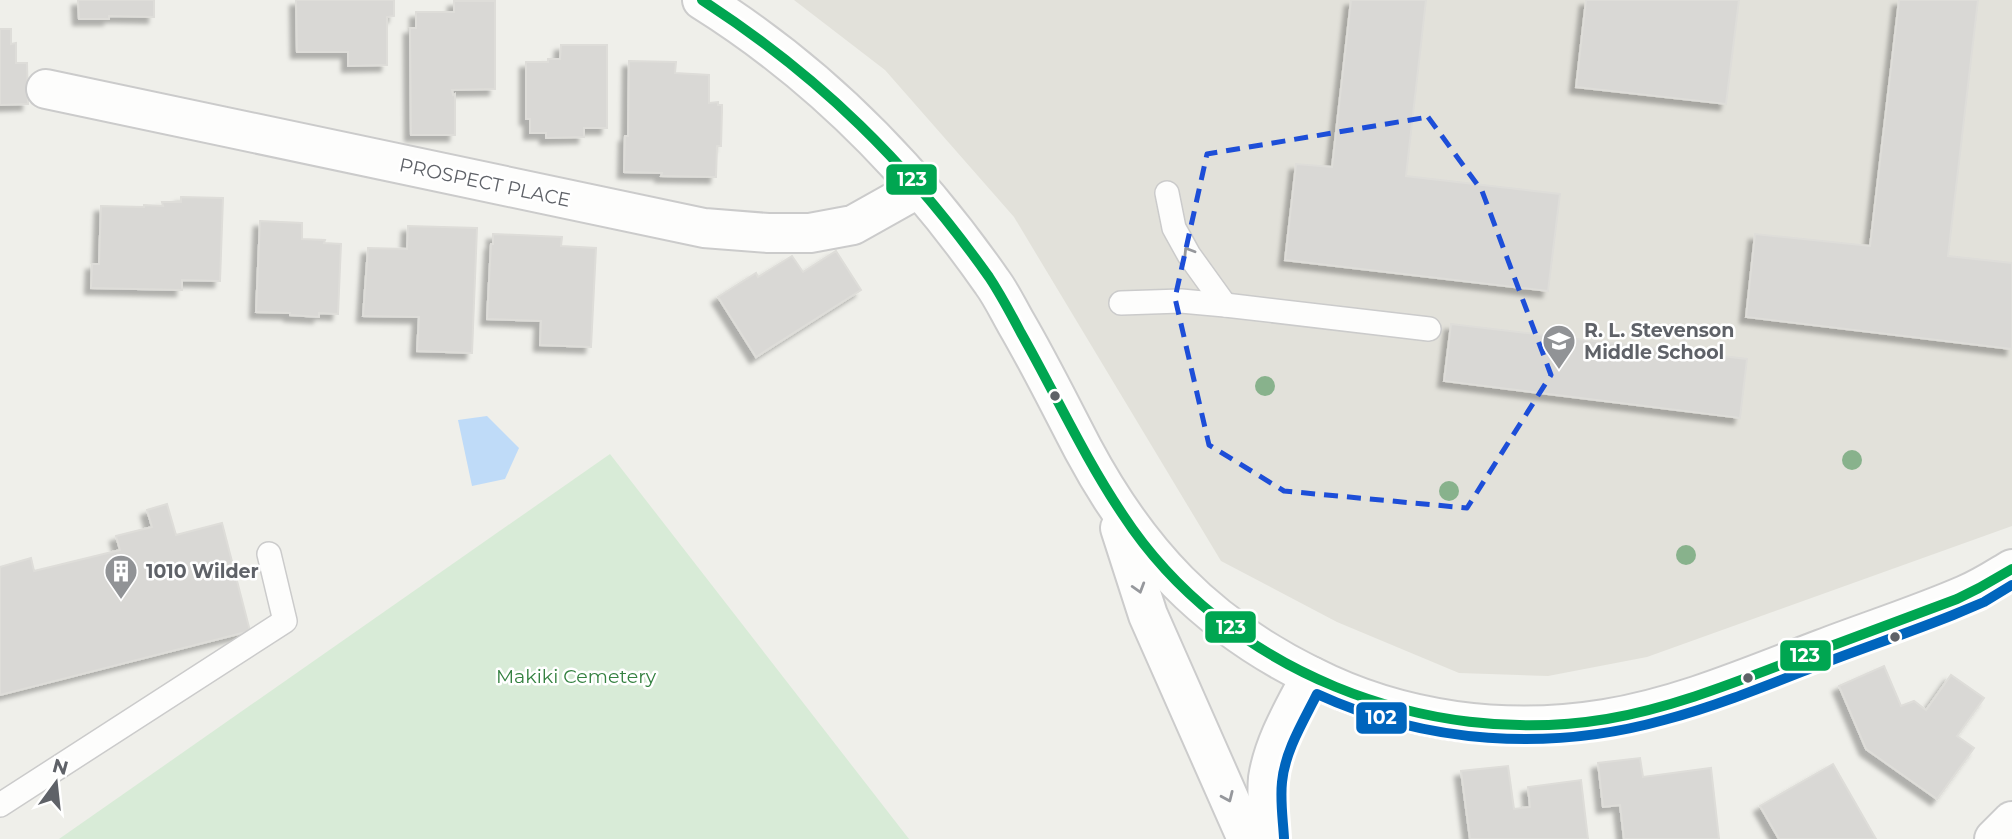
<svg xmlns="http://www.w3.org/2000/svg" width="2012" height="839" viewBox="0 0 2012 839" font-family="Montserrat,sans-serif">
<defs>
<filter id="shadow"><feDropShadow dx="-6" dy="6" stdDeviation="2" flood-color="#0004"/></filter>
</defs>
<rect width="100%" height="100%" fill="#efefea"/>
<polygon fill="#e2e1da" points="794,0 2012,0 2012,526 1647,657 1548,676 1459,673 1337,622 1221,561 1014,217 885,70"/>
<polygon fill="#d8ebd7" points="610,454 909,839 59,839"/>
<polygon fill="#bfdbf8" points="487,416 519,448 505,479 472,486 458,420"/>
<g fill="#d9d8d5" stroke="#deddd9" stroke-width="2" filter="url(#shadow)">
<polygon points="78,0 154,0 154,17 109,16 109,19 79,19"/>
<polygon points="296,0 394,0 394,16 387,17 387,65 348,66 348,52 297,52"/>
<polygon points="1351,0 1426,0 1406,176 1560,194 1548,291 1285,260 1296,164 1332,167"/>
<polygon points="1586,0 1739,0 1726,104 1576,87"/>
<polygon points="1899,0 1978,0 1948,256 2012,263 2012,349 1746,317 1755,234 1870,246"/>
<polygon points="454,1 495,1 495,89 452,90 453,95 455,94 455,135 411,135 410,28 416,28 416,12 454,12"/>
<polygon points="0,29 11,29 11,44 16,43 16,63 27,63 28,104 0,105"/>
<polygon points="561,45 607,45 607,128 584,128 584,137 546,138 546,133 530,133 530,119 526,119 526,62 548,62 548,59 560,59"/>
<polygon points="629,61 676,62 675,73 709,75 709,103 718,102 718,105 722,105 722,111 721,146 717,146 716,177 661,176 662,173 624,172 625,136 628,136"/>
<polygon points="181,197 223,198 220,281 182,280 182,290 91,288 92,264 99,264 101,206 144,207 144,205 163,206 162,202 181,202"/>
<polygon points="260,221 302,223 302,239 325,240 324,243 341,244 338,314 319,313 319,317 290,315 290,313 256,312"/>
<polygon points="408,226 477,228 472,353 417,351 419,317 363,316 368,248 407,249"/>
<polygon points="493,234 562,237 561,246 596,248 591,347 540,345 541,321 487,319 491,244 493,244"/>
<polygon points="836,251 861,290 756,357 718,297 756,273 758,277 792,256 803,272"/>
<polygon points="1451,324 1747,359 1740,418 1444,381"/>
<polygon points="167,504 176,535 222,523 250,631 0,695 0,567 31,558 34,571 120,550 116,536 152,527 147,510"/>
<polygon points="1884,666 1901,706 1914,701 1926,710 1951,675 1984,698 1957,736 1974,748 1937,799 1866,749 1839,686"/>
<polygon points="1640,758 1643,777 1711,768 1719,839 1624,839 1620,805 1603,807 1598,763"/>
<polygon points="1833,764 1876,839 1779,839 1760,806"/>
<polygon points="1508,766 1514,809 1530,807 1528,787 1581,780 1588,839 1470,839 1461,771"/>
</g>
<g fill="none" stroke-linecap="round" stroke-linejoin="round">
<defs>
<g id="service">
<polyline points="1167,193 1174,228 1189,255 1225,305"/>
<polyline points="1121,303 1181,301 1225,305 1429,329"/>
<polyline points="0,805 285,621 269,554"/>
</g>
<polyline id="minor" points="46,89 704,228 768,233 810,233 853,225 919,188"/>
<g id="tertiary">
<path d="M1311,676C1401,722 1506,735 1605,719C1680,707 1751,676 1822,649C1869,631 1919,615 1965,595C1982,588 1997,578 2012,569"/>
<polyline points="1994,839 2012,821"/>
</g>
<g id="secondary">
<path d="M702,0C817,72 914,170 992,282C1001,294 1008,309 1016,323C1040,364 1061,407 1083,449C1138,552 1205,624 1311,676C1294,709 1274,741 1268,778C1266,798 1269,819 1270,839"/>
<polyline points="1120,528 1148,615 1247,839"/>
</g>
</defs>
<use href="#service" stroke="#cbcbcb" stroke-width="26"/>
<use href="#minor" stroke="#cbcbcb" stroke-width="42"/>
<use href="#tertiary" stroke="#cbcbcb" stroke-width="42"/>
<use href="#secondary" stroke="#ccc" stroke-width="42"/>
<use href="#service" stroke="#fdfdfc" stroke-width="23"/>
<use href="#minor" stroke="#fdfdfc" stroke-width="38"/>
<use href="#tertiary" stroke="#fdfdfc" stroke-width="38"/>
<use href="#secondary" stroke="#fdfdfc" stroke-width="38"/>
<defs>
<path id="bus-1" d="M702,0C819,76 909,164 989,277C1001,295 1011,314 1021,333C1055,393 1084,457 1123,515C1225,671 1426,749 1607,719C1671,708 1731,684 1791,661C1846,640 1902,620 1957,599L1979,588L2012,569"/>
<path id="bus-2" d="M1284,838C1283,820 1280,801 1282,782C1285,751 1303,722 1317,694C1426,744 1549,752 1664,720C1717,706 1768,685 1819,665C1863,648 1908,633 1953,615L1984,602L2012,585"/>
</defs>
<use href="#bus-1" stroke="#fff" stroke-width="16"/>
<use href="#bus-2" stroke="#fff" stroke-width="16"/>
<use href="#bus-1" stroke="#00a651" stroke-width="10"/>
<use href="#bus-2" stroke="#0065bd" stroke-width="10"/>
</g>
<g fill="#88b28c">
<circle cx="1265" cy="386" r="10"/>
<circle cx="1852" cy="460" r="10"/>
<circle cx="1449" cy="491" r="10"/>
<circle cx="1686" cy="555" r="10"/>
</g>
<defs><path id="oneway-chevron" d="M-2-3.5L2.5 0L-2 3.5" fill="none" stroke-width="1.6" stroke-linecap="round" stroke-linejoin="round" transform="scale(1.75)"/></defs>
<g stroke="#96989c">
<use href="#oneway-chevron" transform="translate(1188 252) rotate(-122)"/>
<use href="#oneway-chevron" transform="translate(1139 588) rotate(73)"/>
<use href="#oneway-chevron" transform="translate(1228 797) rotate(66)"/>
</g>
<path fill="none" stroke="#1d4ed8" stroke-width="5" stroke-dasharray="14 9" stroke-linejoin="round" d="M1428,117L1482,191L1551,375L1467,508L1284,491L1209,445L1175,298L1207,154Z"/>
<defs>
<symbol id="school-pin" viewBox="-11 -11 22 30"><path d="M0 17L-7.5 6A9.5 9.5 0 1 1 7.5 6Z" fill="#919396" stroke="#fff"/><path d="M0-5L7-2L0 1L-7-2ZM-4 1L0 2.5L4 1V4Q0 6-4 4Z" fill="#fff"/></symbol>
<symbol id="building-pin" viewBox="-11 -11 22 30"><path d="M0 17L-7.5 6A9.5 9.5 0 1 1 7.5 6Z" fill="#919396" stroke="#fff"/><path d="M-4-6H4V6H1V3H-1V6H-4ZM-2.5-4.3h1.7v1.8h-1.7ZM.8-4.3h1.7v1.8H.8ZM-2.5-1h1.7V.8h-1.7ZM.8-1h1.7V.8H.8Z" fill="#fff"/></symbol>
</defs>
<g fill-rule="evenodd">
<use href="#school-pin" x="1540" y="322" width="38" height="52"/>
<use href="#building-pin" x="102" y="552" width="38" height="52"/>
</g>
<g fill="#5f6268" stroke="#fff" stroke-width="2.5">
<circle cx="1055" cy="396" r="6"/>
<circle cx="1895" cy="637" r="6"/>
<circle cx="1748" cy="678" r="6"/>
</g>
<g text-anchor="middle" stroke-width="5" stroke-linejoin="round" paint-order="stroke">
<g font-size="19" fill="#5f6268" stroke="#fff">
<text transform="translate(485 182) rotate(12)" y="7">PROSPECT PLACE</text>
</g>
<g font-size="19" font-weight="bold" fill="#5f6268" stroke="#fff" text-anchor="start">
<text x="1584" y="337">R. L. Stevenson<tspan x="1584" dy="22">Middle School</tspan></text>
<text x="146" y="578">1010 Wilder</text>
</g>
<g font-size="19" fill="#348140" stroke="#fff">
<text x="576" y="683">Makiki Cemetery</text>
</g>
</g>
<g stroke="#fff" stroke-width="2.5">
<rect x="885" y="163" width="53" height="33" rx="7" fill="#00a651"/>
<rect x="1204" y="610" width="53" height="34" rx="7" fill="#00a651"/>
<rect x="1779" y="639" width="53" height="33" rx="7" fill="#00a651"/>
<rect x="1355" y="701" width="53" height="34" rx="7" fill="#0065bd"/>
</g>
<g font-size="19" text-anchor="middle" font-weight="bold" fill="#fff">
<text x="912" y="186">123</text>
<text x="1231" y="634">123</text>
<text x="1805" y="662">123</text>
<text x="1381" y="724">102</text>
</g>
<g transform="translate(56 783) rotate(15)" stroke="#ffffff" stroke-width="5" paint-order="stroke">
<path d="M0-5L12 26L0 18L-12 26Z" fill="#5f6268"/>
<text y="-10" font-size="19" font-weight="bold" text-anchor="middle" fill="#5f6268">N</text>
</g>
</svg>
